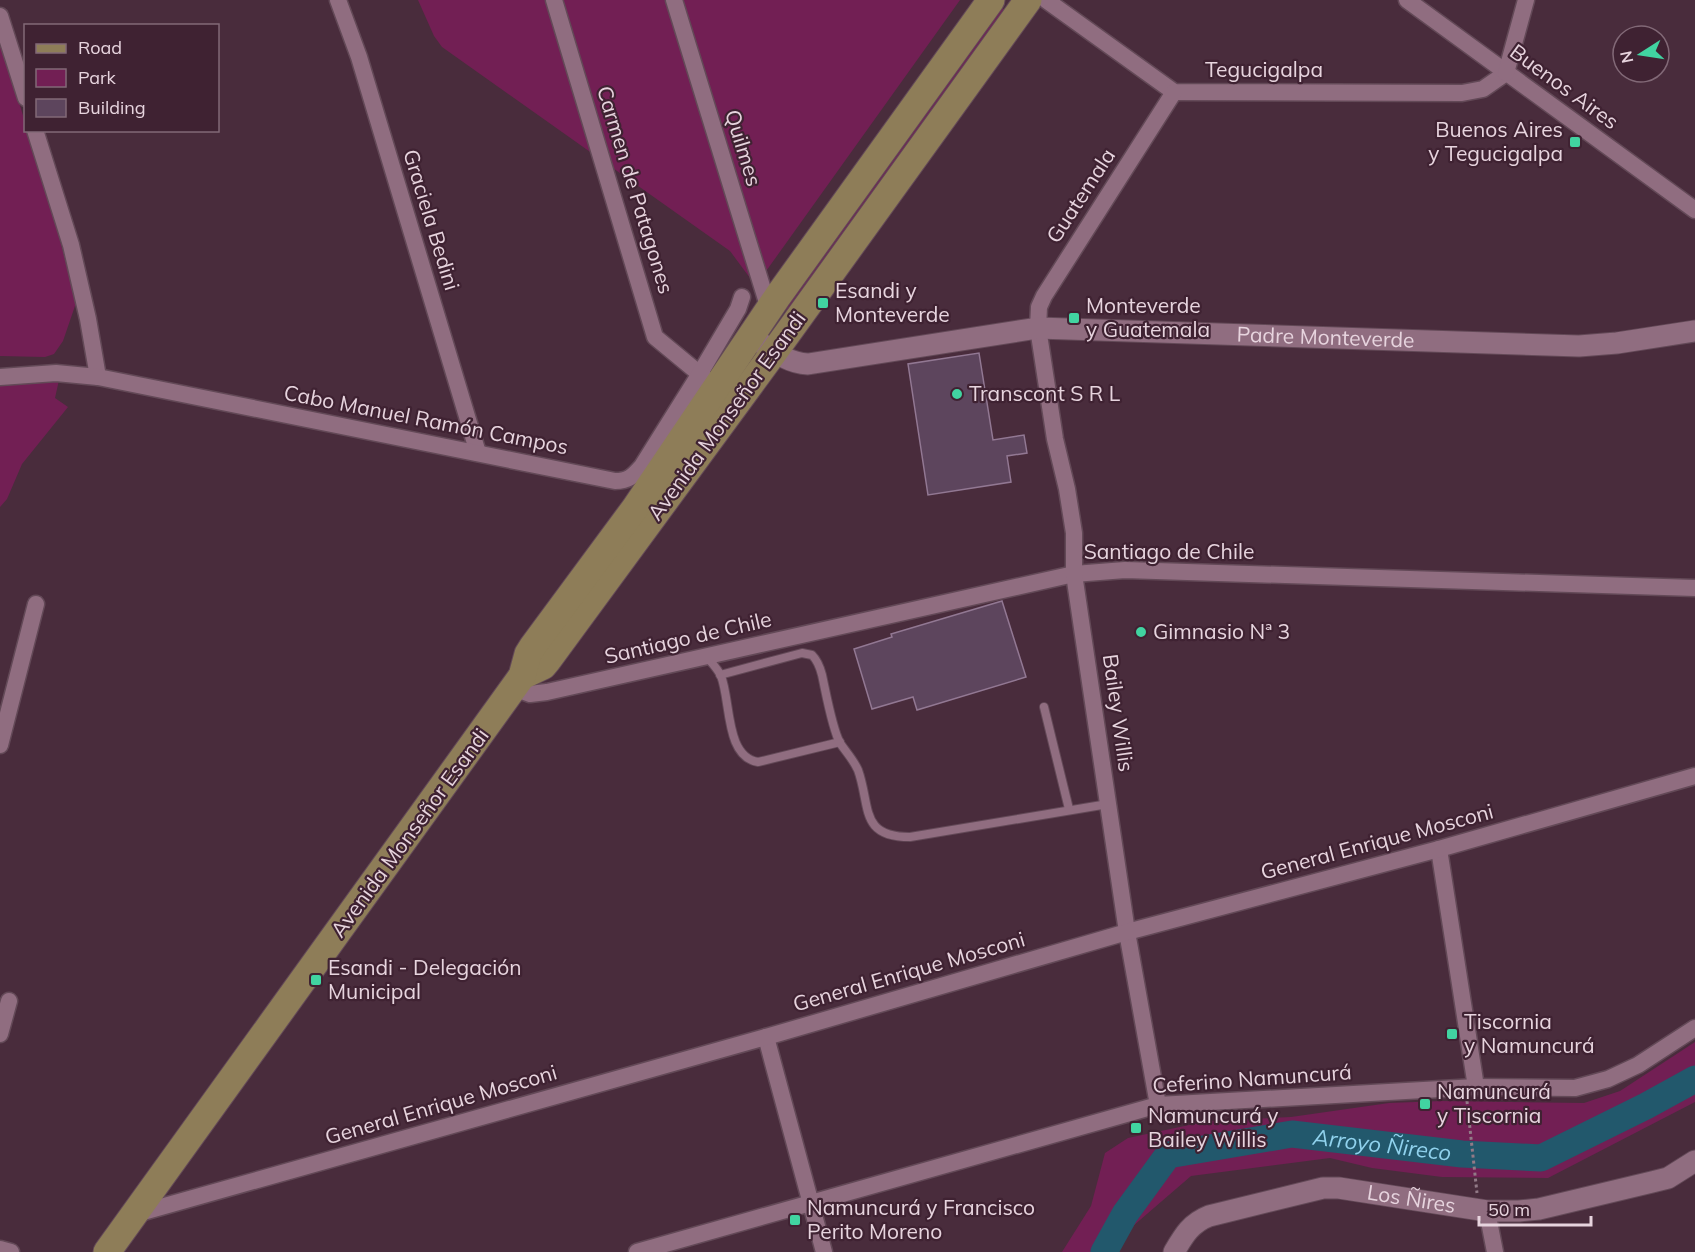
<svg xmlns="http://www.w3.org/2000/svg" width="1695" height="1252" viewBox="0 0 1695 1252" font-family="Mulish,sans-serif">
<rect width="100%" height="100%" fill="#492c3c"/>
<g fill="#721f54">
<polygon points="418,0 960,0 759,281 750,278 730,251 442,47 434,36"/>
<polygon points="998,5 1006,11 787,310 780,305"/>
<polygon points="0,40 25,122 26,130 28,131 48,193 76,303 63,341 54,354 45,357 0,356"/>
<polygon points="59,380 55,398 68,407 22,464 7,499 0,507 0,381"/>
<polygon points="1695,1042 1695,1102 1548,1178 1442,1177 1372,1168 1330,1158 1191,1176 1133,1226 1112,1252 1062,1252 1091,1206 1105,1153 1128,1138 1208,1121 1291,1117 1389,1103 1442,1101 1584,1103 1620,1091"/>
</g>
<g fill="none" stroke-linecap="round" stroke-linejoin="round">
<path stroke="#22586c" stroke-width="27" id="s1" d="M1104,1252L1125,1214L1168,1155L1292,1134L1462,1154L1541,1158L1646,1106L1695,1079"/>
</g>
<g fill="#5d455d" stroke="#927893" stroke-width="1.5">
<polygon points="979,353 993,440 1024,435 1027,453 1007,456 1011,482 928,495 908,364"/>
<polygon points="1002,601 1026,677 917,710 913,697 872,709 854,649 892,637 891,634"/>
</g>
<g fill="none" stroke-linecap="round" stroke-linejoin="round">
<defs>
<g id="service">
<path d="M706,656C711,662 718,669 721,676C731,701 725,757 758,762L840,742"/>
<path d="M720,675L802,653L812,655C818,661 820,667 822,675C826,693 832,728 840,743C846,752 853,759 858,770C871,806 859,837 910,837L1108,804"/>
<polyline points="1044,707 1069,809"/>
</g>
<g id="minor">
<polyline points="338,0 359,57 478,453"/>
<polyline points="554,0 655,337 707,380"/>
<polyline points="674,0 769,309"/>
<polyline points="1046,0 1174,92 1462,93 1483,89 1506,73"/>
<polyline points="1407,0 1695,210"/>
<polyline points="0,16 26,98"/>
<polyline points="1506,73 1526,0"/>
<polyline points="35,130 71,245 88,319 98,377"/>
<path d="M0,377L56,373L98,377L615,481C629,481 633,476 642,466L699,375L738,309L742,297"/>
<polyline points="514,688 530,694 547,692 1074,574 1125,570 1695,588"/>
<polyline points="0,745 36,604"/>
<polyline points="1439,849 1476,1087"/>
<polyline points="0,1034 9,1001"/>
<polyline points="766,1037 824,1252"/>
<polyline points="1158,1105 1127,932 1074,574 1074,533 1067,489 1055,439 1038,328 1039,307 1044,296 1174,92"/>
<polyline points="1487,1211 1495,1252"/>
<polyline points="136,1214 766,1037 1127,932 1439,849 1695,776"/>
<polyline points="0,1249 11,1252"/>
<polyline points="637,1252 1158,1105 1476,1087 1575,1088 1608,1079 1638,1065 1695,1028"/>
</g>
<g id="tertiary">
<path id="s2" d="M751,336C769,348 786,363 808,364L1038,328L1579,346L1617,343L1695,331"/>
<path id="s3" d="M1174,1252C1184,1235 1191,1223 1209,1216L1323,1188H1339L1487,1211H1519L1539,1209L1652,1182L1668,1178L1695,1161"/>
</g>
<g id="primary">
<polyline points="522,676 543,666 548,660 774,352 1028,0"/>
<polyline points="107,1252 522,676 528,654 533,646 635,508 778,296 991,0"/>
</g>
</defs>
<use href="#service" stroke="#634957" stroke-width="10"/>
<use href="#minor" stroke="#634957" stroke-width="19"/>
<use href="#tertiary" stroke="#634957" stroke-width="23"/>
<use href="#primary" stroke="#634957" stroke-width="29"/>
<polyline stroke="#927a87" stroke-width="3" stroke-dasharray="3 3" stroke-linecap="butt" points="1467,1101 1477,1193"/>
<use href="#service" stroke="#906d80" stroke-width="8"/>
<use href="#minor" stroke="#906d80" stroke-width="16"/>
<use href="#tertiary" stroke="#906d80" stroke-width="21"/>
<use href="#primary" stroke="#8e7d58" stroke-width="27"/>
</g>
<g fill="#41d4a1" stroke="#3f2232" stroke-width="2">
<rect x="1569" y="136" width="12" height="12" rx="3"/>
<rect x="817" y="297" width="12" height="12" rx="3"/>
<rect x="1068" y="312" width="12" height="12" rx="3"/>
<circle cx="957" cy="394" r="6"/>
<circle cx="1141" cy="632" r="6"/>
<rect x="310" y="974" width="12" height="12" rx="3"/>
<rect x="1446" y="1028" width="12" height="12" rx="3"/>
<rect x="1419" y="1098" width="12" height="12" rx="3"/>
<rect x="1130" y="1122" width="12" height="12" rx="3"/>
<rect x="789" y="1214" width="12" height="12" rx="3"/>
</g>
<g text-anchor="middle" stroke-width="4.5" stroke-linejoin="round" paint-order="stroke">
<g font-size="21" fill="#e7d4de" stroke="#3f2232">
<text x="1264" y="77">Tegucigalpa</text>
<text transform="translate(1564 87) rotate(36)" y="7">Buenos Aires</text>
<text transform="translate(743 148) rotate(73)" y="7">Quilmes</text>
<text transform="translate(635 190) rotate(73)" y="7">Carmen de Patagones</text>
<text transform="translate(1081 196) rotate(-57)" y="7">Guatemala</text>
<text transform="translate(431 220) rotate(73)" y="7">Graciela Bedini</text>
<text dy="7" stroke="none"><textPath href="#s2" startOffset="585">Padre Monteverde</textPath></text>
<text transform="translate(727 416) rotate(-54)" y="7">Avenida Monseñor Esandi</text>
<text transform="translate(426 420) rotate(11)" y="7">Cabo Manuel Ramón Campos</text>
<text x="1169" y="559">Santiago de Chile</text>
<text transform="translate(688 638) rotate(-13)" y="7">Santiago de Chile</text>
<text transform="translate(1118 713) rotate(82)" y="7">Bailey Willis</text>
<text transform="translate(410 833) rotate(-54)" y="7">Avenida Monseñor Esandi</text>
<text transform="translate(1377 842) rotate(-15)" y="7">General Enrique Mosconi</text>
<text transform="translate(909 972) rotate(-16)" y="7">General Enrique Mosconi</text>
<text transform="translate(1252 1079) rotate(-4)" y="7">Ceferino Namuncurá</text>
<text transform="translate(441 1105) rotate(-16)" y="7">General Enrique Mosconi</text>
<text dy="7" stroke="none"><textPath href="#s3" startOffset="258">Los Ñires</textPath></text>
</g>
<g font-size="21" fill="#e7d4de" stroke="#3f2232" text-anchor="start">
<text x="1563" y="137" text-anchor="end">Buenos Aires<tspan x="1563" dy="24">y Tegucigalpa</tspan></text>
<text x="835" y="298">Esandi y<tspan x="835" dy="24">Monteverde</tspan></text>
<text x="1086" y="313">Monteverde<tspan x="1086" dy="24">y Guatemala</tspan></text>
<text x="969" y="401">Transcont S R L</text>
<text x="1153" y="639">Gimnasio Nª 3</text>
<text x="328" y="975">Esandi - Delegación<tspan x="328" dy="24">Municipal</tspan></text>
<text x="1464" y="1029">Tiscornia<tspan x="1464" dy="24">y Namuncurá</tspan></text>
<text x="1437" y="1099">Namuncurá<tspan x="1437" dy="24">y Tiscornia</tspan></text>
<text x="1148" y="1123">Namuncurá y<tspan x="1148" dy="24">Bailey Willis</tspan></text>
<text x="807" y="1215">Namuncurá y Francisco<tspan x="807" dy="24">Perito Moreno</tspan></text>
</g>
<g font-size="22" font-style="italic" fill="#90d2ed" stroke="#3f2232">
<text dy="8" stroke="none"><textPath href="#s1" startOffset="333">Arroyo Ñireco</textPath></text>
</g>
</g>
<rect x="24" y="24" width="195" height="108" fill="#3f2232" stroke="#826977" stroke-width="1.5"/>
<rect x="36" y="44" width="30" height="9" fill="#8e7d58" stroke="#826977" stroke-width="1.5"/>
<text x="78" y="54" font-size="18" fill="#e7d4de">Road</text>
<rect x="36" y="69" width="30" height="18" fill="#721f54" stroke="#826977" stroke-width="1.5"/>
<text x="78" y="84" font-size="18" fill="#e7d4de">Park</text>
<rect x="36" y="99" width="30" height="18" fill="#5d455d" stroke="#826977" stroke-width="1.5"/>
<text x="78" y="114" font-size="18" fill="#e7d4de">Building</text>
<g transform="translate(1641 54) rotate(258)"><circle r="28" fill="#3f2232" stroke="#826977" stroke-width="1.5"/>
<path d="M0-4.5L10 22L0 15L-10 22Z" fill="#41d4a1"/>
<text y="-9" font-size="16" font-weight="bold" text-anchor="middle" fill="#e7d4de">N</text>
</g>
<path d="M1479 1216v9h112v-9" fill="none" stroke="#e7d4de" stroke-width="3"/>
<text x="1488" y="1216" font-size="18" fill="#e7d4de" stroke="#3f2232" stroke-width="4.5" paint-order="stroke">50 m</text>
</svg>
